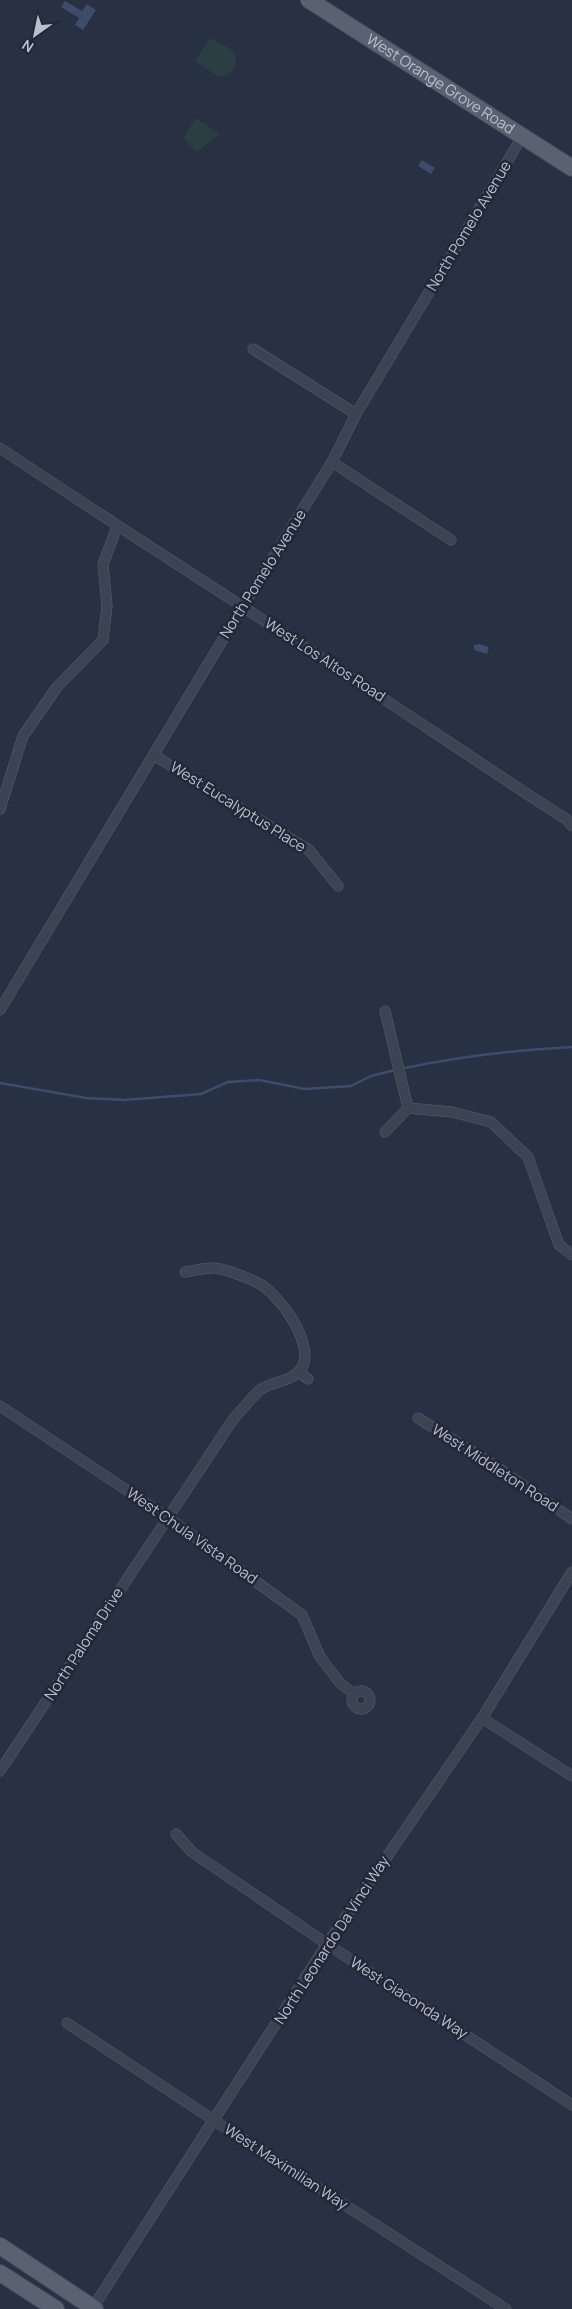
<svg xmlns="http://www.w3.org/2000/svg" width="572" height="2309" viewBox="0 0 572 2309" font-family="Manrope,sans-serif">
<rect width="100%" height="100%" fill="#283043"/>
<g fill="#2a3e44">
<path d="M210,38C229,48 246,52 229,75L219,77L195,61Z"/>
<polygon points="196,118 220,134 197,152 183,138"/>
</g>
<g fill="#3e4c6b">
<polygon points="65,1 82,11 87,4 96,10 83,30 75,25 79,18 61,7"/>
<polygon points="422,160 435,168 431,174 418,166"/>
<polygon points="479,644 489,647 487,654 474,650 474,645"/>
</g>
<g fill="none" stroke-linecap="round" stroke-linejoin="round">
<g stroke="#3e4c6b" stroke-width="2.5">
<path d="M400,1069C457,1057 514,1050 572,1047"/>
<polyline points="0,1083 86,1098 124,1100 201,1094 228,1082 259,1080 305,1089 351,1086 371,1076 395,1070"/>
</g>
<defs>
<g id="minor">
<polyline points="253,349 356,414"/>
<path d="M0,448C106,519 213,587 320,657C402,710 483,766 566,819L572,826"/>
<polyline points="332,462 451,540"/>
<polyline points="155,756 309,850 338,886"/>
<polyline points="0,809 23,736 57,687 103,640 107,606 103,564 117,527"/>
<polyline points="0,1010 243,606 332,462 356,414 522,137"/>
<polyline points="385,1011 408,1108"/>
<polyline points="385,1132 408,1108 452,1112 491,1122 528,1157 559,1245 572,1255"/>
<polyline points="298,1372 308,1379"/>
<polyline points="0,1406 167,1517 302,1615 320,1657 340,1683 354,1694"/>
<polyline points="418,1418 497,1467 572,1519"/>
<circle cx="361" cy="1700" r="9"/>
<polyline points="482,1718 572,1776"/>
<path d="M0,1771L234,1418C243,1409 251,1398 260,1390C272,1381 292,1382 301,1369C317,1346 279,1293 258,1283C249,1278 225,1269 215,1268C206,1267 194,1271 185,1272"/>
<polyline points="176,1834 192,1852 327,1944 572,2105"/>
<polyline points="67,2023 215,2121 506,2309"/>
<polyline points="92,2309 327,1944 482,1718 572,1572"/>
</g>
<g id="primary">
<path id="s1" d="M309,0L572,168"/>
<polyline points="0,2246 95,2309"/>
<polyline points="0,2273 56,2309"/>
</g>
</defs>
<use href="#minor" stroke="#585e6d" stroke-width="11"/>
<use href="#primary" stroke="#464c5c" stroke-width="18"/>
<use href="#minor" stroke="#3c4352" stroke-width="10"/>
<use href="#primary" stroke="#5a6272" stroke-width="16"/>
</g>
<g text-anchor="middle" stroke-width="5" stroke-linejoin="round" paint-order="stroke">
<g font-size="15" fill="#babfcc" stroke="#212838">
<text dy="5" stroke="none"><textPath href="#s1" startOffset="156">West Orange Grove Road</textPath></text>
<text transform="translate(469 226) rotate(-59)" y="5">North Pomelo Avenue</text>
<text transform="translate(263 574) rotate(-58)" y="5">North Pomelo Avenue</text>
<text transform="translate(325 660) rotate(33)" y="5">West Los Altos Road</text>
<text transform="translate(238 807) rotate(32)" y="5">West Eucalyptus Place</text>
<text transform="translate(495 1468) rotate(33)" y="5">West Middleton Road</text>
<text transform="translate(192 1536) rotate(35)" y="5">West Chula Vista Road</text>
<text transform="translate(84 1644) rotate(-57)" y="5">North Paloma Drive</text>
<text transform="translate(332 1940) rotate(-57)" y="5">North Leonardo Da Vinci Way</text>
<text transform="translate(409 1998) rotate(33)" y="5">West Giaconda Way</text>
<text transform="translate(286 2167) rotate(33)" y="5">West Maximilian Way</text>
</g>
</g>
<g transform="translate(35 35) rotate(213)" stroke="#212838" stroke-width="4" paint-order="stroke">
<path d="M0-4L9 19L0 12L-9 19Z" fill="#babfcc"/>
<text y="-8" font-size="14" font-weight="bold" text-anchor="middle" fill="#babfcc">N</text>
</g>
</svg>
